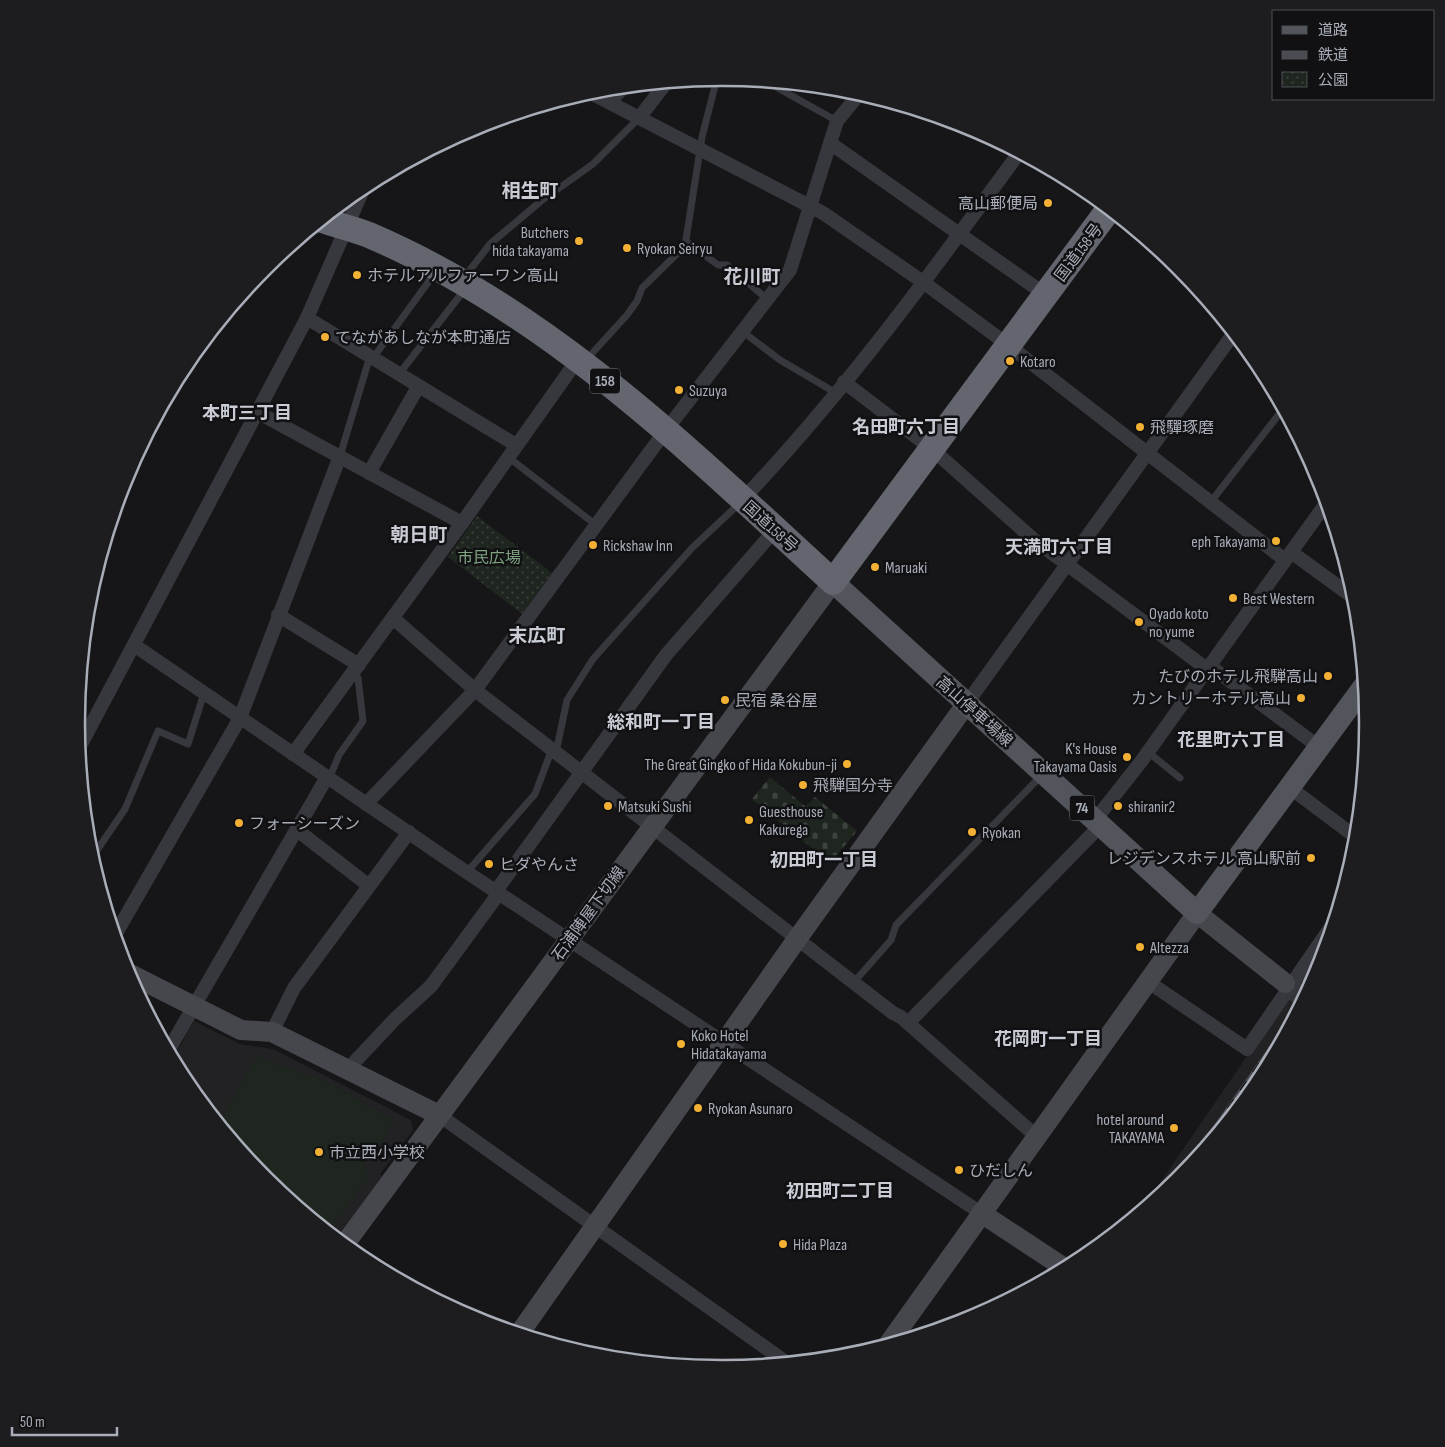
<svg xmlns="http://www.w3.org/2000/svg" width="1445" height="1447" viewBox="0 0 1445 1447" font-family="'Sofia Sans Condensed','Noto Sans JP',sans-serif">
<defs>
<pattern id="cemetery-stones" width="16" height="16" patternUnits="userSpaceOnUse" patternTransform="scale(1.25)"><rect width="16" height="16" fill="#1e261f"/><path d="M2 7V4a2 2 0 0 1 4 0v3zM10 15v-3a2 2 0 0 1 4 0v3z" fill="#3c433d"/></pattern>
<pattern id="park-dots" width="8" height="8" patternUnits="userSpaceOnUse" patternTransform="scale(1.25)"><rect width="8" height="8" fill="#1e261f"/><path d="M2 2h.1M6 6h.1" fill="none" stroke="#3c433d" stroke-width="1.8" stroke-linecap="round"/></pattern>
</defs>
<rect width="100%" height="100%" fill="#161618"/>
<g fill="#222225">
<polygon points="1330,935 1319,971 1260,1083 1179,1181 1138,1215"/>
<polygon points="194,1021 240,1044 273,1049 411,1120 413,1130 380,1174 383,1177 337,1239 265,1180 185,1082 173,1059"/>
</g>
<polygon fill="url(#cemetery-stones)" points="770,777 806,807 815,797 857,831 830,863 752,799"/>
<polygon fill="url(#park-dots)" points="477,516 552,573 522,614 448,557"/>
<polygon fill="#1e261f" points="257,1056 329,1083 395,1121 363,1168 370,1176 328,1232 265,1180 218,1123"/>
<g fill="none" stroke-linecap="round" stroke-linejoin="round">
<polyline stroke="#333438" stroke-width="20" stroke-dasharray="20 10" stroke-linecap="butt" points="1285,983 1304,999"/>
<g stroke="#37383d" stroke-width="7">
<polyline points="767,82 837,121"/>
<polyline points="613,104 629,86"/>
<polyline points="687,242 718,265 727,265 767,299"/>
<polyline points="463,279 490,244 541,201 593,164 639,118"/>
<polyline points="742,331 780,360 836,393"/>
<polyline points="373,358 432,277"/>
<polyline points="586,360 627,315 637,301 642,288 685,246 702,137 717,78"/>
<polyline points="399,374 462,293"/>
<polyline points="340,456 370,356"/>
<polyline points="508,457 596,525"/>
<polyline points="1210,503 1283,409"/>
<polyline points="556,752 567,700 593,659 692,548 740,503"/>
<polyline points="1148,752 1180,778"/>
<polyline points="329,779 339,755 363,721 358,678 353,673"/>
<polyline points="91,859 125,809 158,731 188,744 204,693"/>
<polyline points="467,872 535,794 552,749"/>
<polyline points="854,982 891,940 896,925 1037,780"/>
</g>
<g stroke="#37383d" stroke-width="14">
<polyline points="589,92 823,213 923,282 1008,345 1285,560"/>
<polyline points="639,118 666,83"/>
<polyline points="830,143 1046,295"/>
<polyline points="307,318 516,445"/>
<polyline points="844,382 932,449 1033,539 1207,669"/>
<polyline points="257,412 462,523"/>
<polyline points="369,473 418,387"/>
<path d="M742,500C844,393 932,272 1019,153"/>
<polyline points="1291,552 1357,600"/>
<polyline points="278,615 359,665"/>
<polyline points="393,618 475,690 893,1013 901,1017 1036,1136"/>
<polyline points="134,645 450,861 981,1213"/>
<polyline points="1210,666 1319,747"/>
<polyline points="967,703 1234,333"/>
<polyline points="79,748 307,318 365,185"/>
<polyline points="293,754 462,523 578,359"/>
<polyline points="1289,787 1357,838"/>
<polyline points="366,804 475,690 666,430 790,270 837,121 860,93"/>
<polyline points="1095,820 1140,763 1327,502"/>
<polyline points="297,830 368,885"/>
<polyline points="496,891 666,655 775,530"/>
<polyline points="115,935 240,718 340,456"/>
<polyline points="1147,981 1247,1049 1335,921"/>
<polyline points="908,1023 1100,826"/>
<polyline points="272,1032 294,988 409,832"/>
<polyline points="168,1051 327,777"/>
<polyline points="347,1070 395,1019 431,986 499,893"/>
<polyline points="439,1115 787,1363"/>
</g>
<g stroke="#45474d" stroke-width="20">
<polyline points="126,972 241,1030 272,1032 439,1115"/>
<polyline points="981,1213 1066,1269"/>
<polyline points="344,1245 833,582"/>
<polyline points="519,1334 797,939 967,703"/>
<polyline points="887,1346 1197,913 1285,983"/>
</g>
<polyline stroke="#53555c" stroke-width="22" points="833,582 1197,913 1365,685"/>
<path stroke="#63666e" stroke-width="26" d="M322,220C337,225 354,229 369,235C549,312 690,451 833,582L1109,209"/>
<defs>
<polyline id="rail" points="1178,1181 1301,1006"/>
</defs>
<use href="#rail" stroke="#4a4c52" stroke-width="5.5"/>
<use href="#rail" stroke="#111113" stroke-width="4" stroke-dasharray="11" stroke-linecap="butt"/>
</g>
<g fill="#f2b134" stroke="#111113" stroke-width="2">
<circle cx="1048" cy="203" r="5"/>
<circle cx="579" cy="241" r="5"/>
<circle cx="627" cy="248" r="5"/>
<circle cx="357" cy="275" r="5"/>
<circle cx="325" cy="337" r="5"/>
<circle cx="1010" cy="361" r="5"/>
<circle cx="679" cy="390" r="5"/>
<circle cx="1140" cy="427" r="5"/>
<circle cx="1276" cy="541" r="5"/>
<circle cx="593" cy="545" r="5"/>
<circle cx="875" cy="567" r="5"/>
<circle cx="1233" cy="598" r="5"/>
<circle cx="1139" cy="622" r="5"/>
<circle cx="1328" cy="676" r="5"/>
<circle cx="1301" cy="698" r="5"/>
<circle cx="725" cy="700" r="5"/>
<circle cx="1127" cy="757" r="5"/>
<circle cx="847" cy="764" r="5"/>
<circle cx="803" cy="785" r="5"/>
<circle cx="608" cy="806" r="5"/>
<circle cx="1118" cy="806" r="5"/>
<circle cx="749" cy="820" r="5"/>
<circle cx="239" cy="823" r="5"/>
<circle cx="972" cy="832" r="5"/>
<circle cx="1311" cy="858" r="5"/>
<circle cx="489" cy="864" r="5"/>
<circle cx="1140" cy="947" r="5"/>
<circle cx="681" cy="1044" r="5"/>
<circle cx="698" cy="1108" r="5"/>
<circle cx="1174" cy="1128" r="5"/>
<circle cx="319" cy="1152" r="5"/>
<circle cx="959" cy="1170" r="5"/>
<circle cx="783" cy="1244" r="5"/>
</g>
<g text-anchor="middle" stroke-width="5" stroke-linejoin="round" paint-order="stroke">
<g fill="#111113" stroke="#7b7e86" stroke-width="1">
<rect x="590" y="368.5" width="30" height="25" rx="4"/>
<rect x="1069.5" y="795.5" width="25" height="25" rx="4"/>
</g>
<g font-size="15" font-weight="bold" fill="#a8adb8">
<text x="605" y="386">158</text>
<text x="1082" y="813">74</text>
</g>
<g font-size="16" fill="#a8adb8" stroke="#111113" text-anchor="start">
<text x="1038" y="209" text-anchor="end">高山郵便局</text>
<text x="569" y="238" text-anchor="end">Butchers<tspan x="569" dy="18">hida takayama</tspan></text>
<text x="637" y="254">Ryokan Seiryu</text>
<text x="367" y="281">ホテルアルファーワン高山</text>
<text x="335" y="343">てながあしなが本町通店</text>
<text x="1020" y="367">Kotaro</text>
<text x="689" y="396">Suzuya</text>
<text x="1150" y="433">飛驒琢磨</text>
<text x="1266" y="547" text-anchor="end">eph Takayama</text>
<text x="603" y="551">Rickshaw Inn</text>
<text x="885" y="573">Maruaki</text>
<text x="1243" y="604">Best Western</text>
<text x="1149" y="619">Oyado koto<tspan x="1149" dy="18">no yume</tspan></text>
<text x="1318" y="682" text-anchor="end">たびのホテル飛騨高山</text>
<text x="1291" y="704" text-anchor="end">カントリーホテル高山</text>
<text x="735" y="706">民宿 桑谷屋</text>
<text x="1117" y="754" text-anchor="end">K's House<tspan x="1117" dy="18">Takayama Oasis</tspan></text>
<text x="837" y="770" text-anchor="end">The Great Gingko of Hida Kokubun-ji</text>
<text x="813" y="791">飛騨国分寺</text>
<text x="618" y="812">Matsuki Sushi</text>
<text x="1128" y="812">shiranir2</text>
<text x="759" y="817">Guesthouse<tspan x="759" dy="18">Kakurega</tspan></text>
<text x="249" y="829">フォーシーズン</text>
<text x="982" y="838">Ryokan</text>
<text x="1301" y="864" text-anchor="end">レジデンスホテル 高山駅前</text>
<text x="499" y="870">ヒダやんさ</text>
<text x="1150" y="953">Altezza</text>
<text x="691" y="1041">Koko Hotel<tspan x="691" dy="18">Hidatakayama</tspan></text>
<text x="708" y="1114">Ryokan Asunaro</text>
<text x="1164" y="1125" text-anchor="end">hotel around<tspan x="1164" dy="18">TAKAYAMA</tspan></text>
<text x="329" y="1158">市立西小学校</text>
<text x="969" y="1176">ひだしん</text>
<text x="793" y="1250">Hida Plaza</text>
</g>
<g font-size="16" fill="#a8adb8" stroke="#111113">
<text transform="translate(1078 252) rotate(-53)" y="6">国道158号</text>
<text transform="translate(771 526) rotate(42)" y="6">国道158号</text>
<text transform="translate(975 711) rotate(42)" y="6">高山停車場線</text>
<text transform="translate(588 913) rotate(-54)" y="6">石浦陣屋下切線</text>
</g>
<g font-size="16" fill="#7fa381" stroke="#111113">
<text x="489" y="563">市民広場</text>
</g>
<g font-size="18" font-weight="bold" fill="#c9ccd4" stroke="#111113">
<text x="247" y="419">本町三丁目</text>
<text x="906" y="433">名田町六丁目</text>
<text x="1059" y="553">天満町六丁目</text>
<text x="661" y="728">総和町一丁目</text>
<text x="1231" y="746">花里町六丁目</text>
<text x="824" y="866">初田町一丁目</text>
<text x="1048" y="1045">花岡町一丁目</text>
<text x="840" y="1197">初田町二丁目</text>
</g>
<g font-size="19" font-weight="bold" fill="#c9ccd4" stroke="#111113">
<text x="530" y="197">相生町</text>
<text x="752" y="283">花川町</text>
<text x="419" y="541">朝日町</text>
<text x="537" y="642">末広町</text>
</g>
</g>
<path d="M0 0H1445V1447H0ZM85 723a637 637 0 1 1 1274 0a637 637 0 1 1-1274 0Z" fill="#1d1d20" fill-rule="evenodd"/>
<path fill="none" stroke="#a8adb8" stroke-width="2.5" d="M85 723a637 637 0 1 1 1274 0a637 637 0 1 1-1274 0Z"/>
<rect x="1272" y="10" width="162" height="90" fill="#111113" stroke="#4d4f55"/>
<rect x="1282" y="26" width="25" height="8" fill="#53555c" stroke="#4d4f55"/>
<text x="1318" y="35" font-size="15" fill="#a8adb8">道路</text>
<rect x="1282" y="51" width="25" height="8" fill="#4a4c52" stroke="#4d4f55"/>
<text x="1318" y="60" font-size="15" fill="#a8adb8">鉄道</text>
<rect x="1282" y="72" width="25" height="15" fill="url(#park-dots)" stroke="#4d4f55"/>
<text x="1318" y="85" font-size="15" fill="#a8adb8">公園</text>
<path d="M12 1427v8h105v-8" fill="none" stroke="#a8adb8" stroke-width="2.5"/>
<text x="20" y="1427" font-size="15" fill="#a8adb8" stroke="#111113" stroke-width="4" paint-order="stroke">50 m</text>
</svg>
